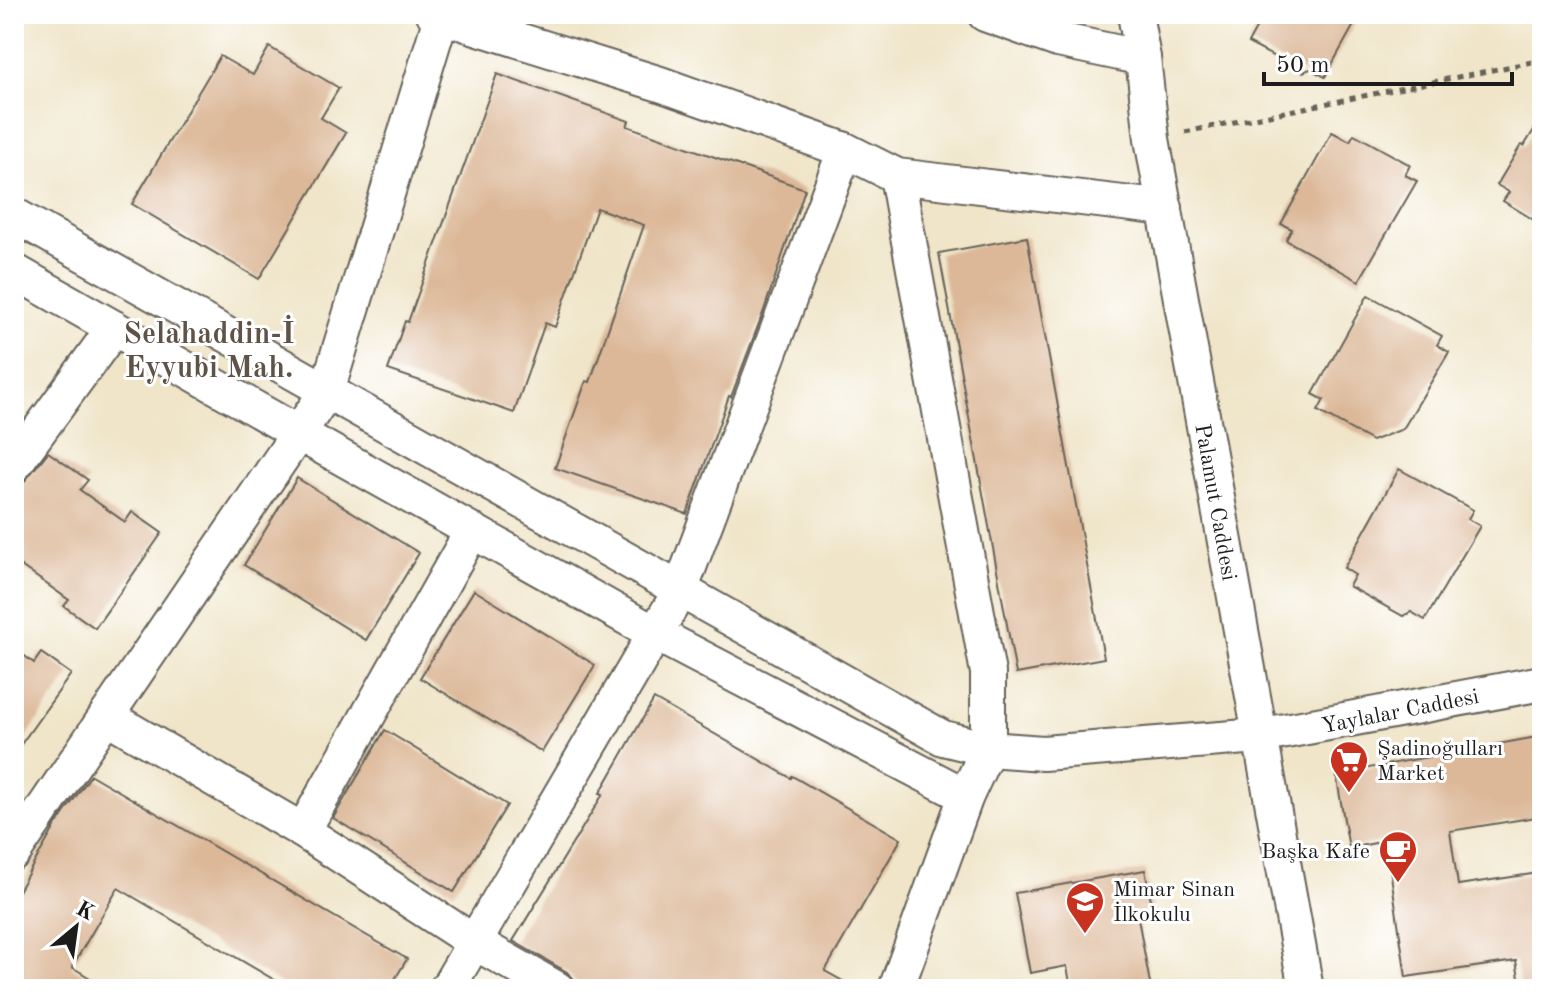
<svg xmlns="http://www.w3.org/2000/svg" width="1556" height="1003" viewBox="0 0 1556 1003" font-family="'Old Standard TT',serif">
<rect width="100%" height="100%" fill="#fff"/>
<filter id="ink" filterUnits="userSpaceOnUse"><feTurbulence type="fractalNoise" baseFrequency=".0125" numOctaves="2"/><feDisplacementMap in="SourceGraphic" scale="16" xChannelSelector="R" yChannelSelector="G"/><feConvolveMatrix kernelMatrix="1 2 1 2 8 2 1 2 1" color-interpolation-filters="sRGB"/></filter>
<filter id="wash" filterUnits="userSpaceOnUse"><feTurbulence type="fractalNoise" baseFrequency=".006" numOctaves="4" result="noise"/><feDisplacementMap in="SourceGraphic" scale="32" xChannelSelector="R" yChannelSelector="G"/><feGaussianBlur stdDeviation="1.8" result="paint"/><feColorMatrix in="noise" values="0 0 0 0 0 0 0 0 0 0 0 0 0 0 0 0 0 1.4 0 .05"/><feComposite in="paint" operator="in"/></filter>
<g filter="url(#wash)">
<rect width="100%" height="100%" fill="#f0e5c9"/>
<g id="blocks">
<g fill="#dcb898">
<polygon points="1264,14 1360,14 1325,77 1310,69 1303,72 1248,43"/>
<polygon points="269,47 339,88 321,118 346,133 259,279 132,204 220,56 253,75"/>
<polygon points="497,74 629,121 627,126 805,189 764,310 731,397 729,396 687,514 555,468 586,381 590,382 644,225 597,208 555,327 545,323 514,413 388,370 405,321 408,322"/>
<polygon points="1542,117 1542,225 1503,201 1509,192 1497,185 1521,145 1524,146"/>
<polygon points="1332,132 1350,141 1354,134 1410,165 1405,175 1417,181 1359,281 1286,240 1292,229 1281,224"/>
<polygon points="1027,237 1104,658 1016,674 939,253"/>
<polygon points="1368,295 1442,336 1437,345 1449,352 1403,429 1372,441 1318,411 1324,400 1313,394"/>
<polygon points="48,452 88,480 80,490 125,522 132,512 162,533 95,628 64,606 69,600 14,561 14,495"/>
<polygon points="1399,469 1473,510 1468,519 1480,526 1425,620 1411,612 1403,616 1349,586 1355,575 1344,568"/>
<polygon points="297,478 419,553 366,640 244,565"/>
<polygon points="474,590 595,665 542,752 420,678"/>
<polygon points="14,648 34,663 41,653 71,674 14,754"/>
<polygon points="654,699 791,778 792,776 901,839 825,971 857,989 586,989 575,982 567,972 513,941 603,794 600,793"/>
<polygon points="385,730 507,805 454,892 333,818"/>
<polygon points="1542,736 1542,816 1450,831 1458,885 1539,873 1542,892 1542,989 1521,989 1516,961 1406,977 1386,841 1349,848 1336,774"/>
<polygon points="91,775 407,959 389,989 290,989 118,888 72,967 108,989 14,989 14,898 56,825"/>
<polygon points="1145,870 1154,915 1138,918 1151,989 1071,989 1067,966 1030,973 1015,893"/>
</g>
</g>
</g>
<g filter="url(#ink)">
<use href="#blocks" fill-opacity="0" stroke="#666259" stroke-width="2"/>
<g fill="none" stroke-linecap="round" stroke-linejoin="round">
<defs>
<g id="minor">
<polyline points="434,14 660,84 845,150 897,176 1165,208"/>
<polyline points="985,14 1058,40 1143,58"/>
<polyline points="1135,14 1143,58 1152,139 1306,989"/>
<polyline points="14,215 943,738 988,749 1043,753 1259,736 1542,683"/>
<polyline points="14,271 298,433 656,634 966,796"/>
<polyline points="14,465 114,328"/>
<polyline points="106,716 303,831 474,942 557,989"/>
<polyline points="303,831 472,531"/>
<polyline points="14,852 327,391 442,14"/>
<polyline points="447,989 680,591 845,150"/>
<polyline points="896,989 966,796 988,749 988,673 897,176"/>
</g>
</defs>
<use href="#minor" stroke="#666259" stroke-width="38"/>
<polyline stroke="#666259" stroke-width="5" stroke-dasharray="6 6" stroke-linecap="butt" points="1185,132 1542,60"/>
<use href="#minor" stroke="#fff" stroke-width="34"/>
</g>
</g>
<defs>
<symbol id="supermarket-pin" viewBox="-11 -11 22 30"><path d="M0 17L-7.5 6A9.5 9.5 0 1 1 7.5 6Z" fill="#c8321e" stroke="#fff"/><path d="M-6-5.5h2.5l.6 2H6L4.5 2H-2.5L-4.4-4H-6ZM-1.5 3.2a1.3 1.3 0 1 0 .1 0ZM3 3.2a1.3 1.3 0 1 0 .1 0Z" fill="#fff"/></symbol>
<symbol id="cafe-pin" viewBox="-11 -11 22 30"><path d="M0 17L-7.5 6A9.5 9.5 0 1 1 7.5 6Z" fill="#c8321e" stroke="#fff"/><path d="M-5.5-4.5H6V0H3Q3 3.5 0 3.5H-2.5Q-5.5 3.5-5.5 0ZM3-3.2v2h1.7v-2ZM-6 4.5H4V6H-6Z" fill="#fff"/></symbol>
<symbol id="school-pin" viewBox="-11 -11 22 30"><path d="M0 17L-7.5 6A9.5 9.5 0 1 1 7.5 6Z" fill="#c8321e" stroke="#fff"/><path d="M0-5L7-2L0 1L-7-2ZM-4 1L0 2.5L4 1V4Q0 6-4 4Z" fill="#fff"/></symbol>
</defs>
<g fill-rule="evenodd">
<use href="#supermarket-pin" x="1327" y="738" width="44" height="60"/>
<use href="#cafe-pin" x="1376" y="828" width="44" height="60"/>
<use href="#school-pin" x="1063" y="879" width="44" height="60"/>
</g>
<g text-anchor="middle" stroke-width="6" stroke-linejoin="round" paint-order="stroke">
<g font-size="22" fill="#1c1c1c" stroke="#fff">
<text transform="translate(1217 502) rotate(80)" y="8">Palamut Caddesi</text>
<text transform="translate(1400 710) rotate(-11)" y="8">Yaylalar Caddesi</text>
</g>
<g font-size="22" fill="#1c1c1c" stroke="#fff" text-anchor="start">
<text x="1377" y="755">Şadinoğulları<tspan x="1377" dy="25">Market</tspan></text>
<text x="1370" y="858" text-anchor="end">Başka Kafe</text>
<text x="1113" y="896">Mimar Sinan<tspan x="1113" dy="25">İlkokulu</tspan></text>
</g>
<g font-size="30" font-weight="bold" fill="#5f5347" stroke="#fff">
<text x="209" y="343">Selahaddin-İ<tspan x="209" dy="34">Eyyubi Mah.</tspan></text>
</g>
</g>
<rect width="1556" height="1003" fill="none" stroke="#fff" stroke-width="48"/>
<g transform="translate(76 927) rotate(29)" stroke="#ffffff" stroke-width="6" paint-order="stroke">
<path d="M0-6L14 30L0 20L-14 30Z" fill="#1c1c1c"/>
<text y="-12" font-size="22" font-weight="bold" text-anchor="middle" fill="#1c1c1c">K</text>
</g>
<path d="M1264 72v12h248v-12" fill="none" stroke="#1c1c1c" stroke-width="4"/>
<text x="1276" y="72" font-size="24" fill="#1c1c1c" stroke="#ffffff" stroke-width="6" paint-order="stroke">50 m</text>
</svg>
